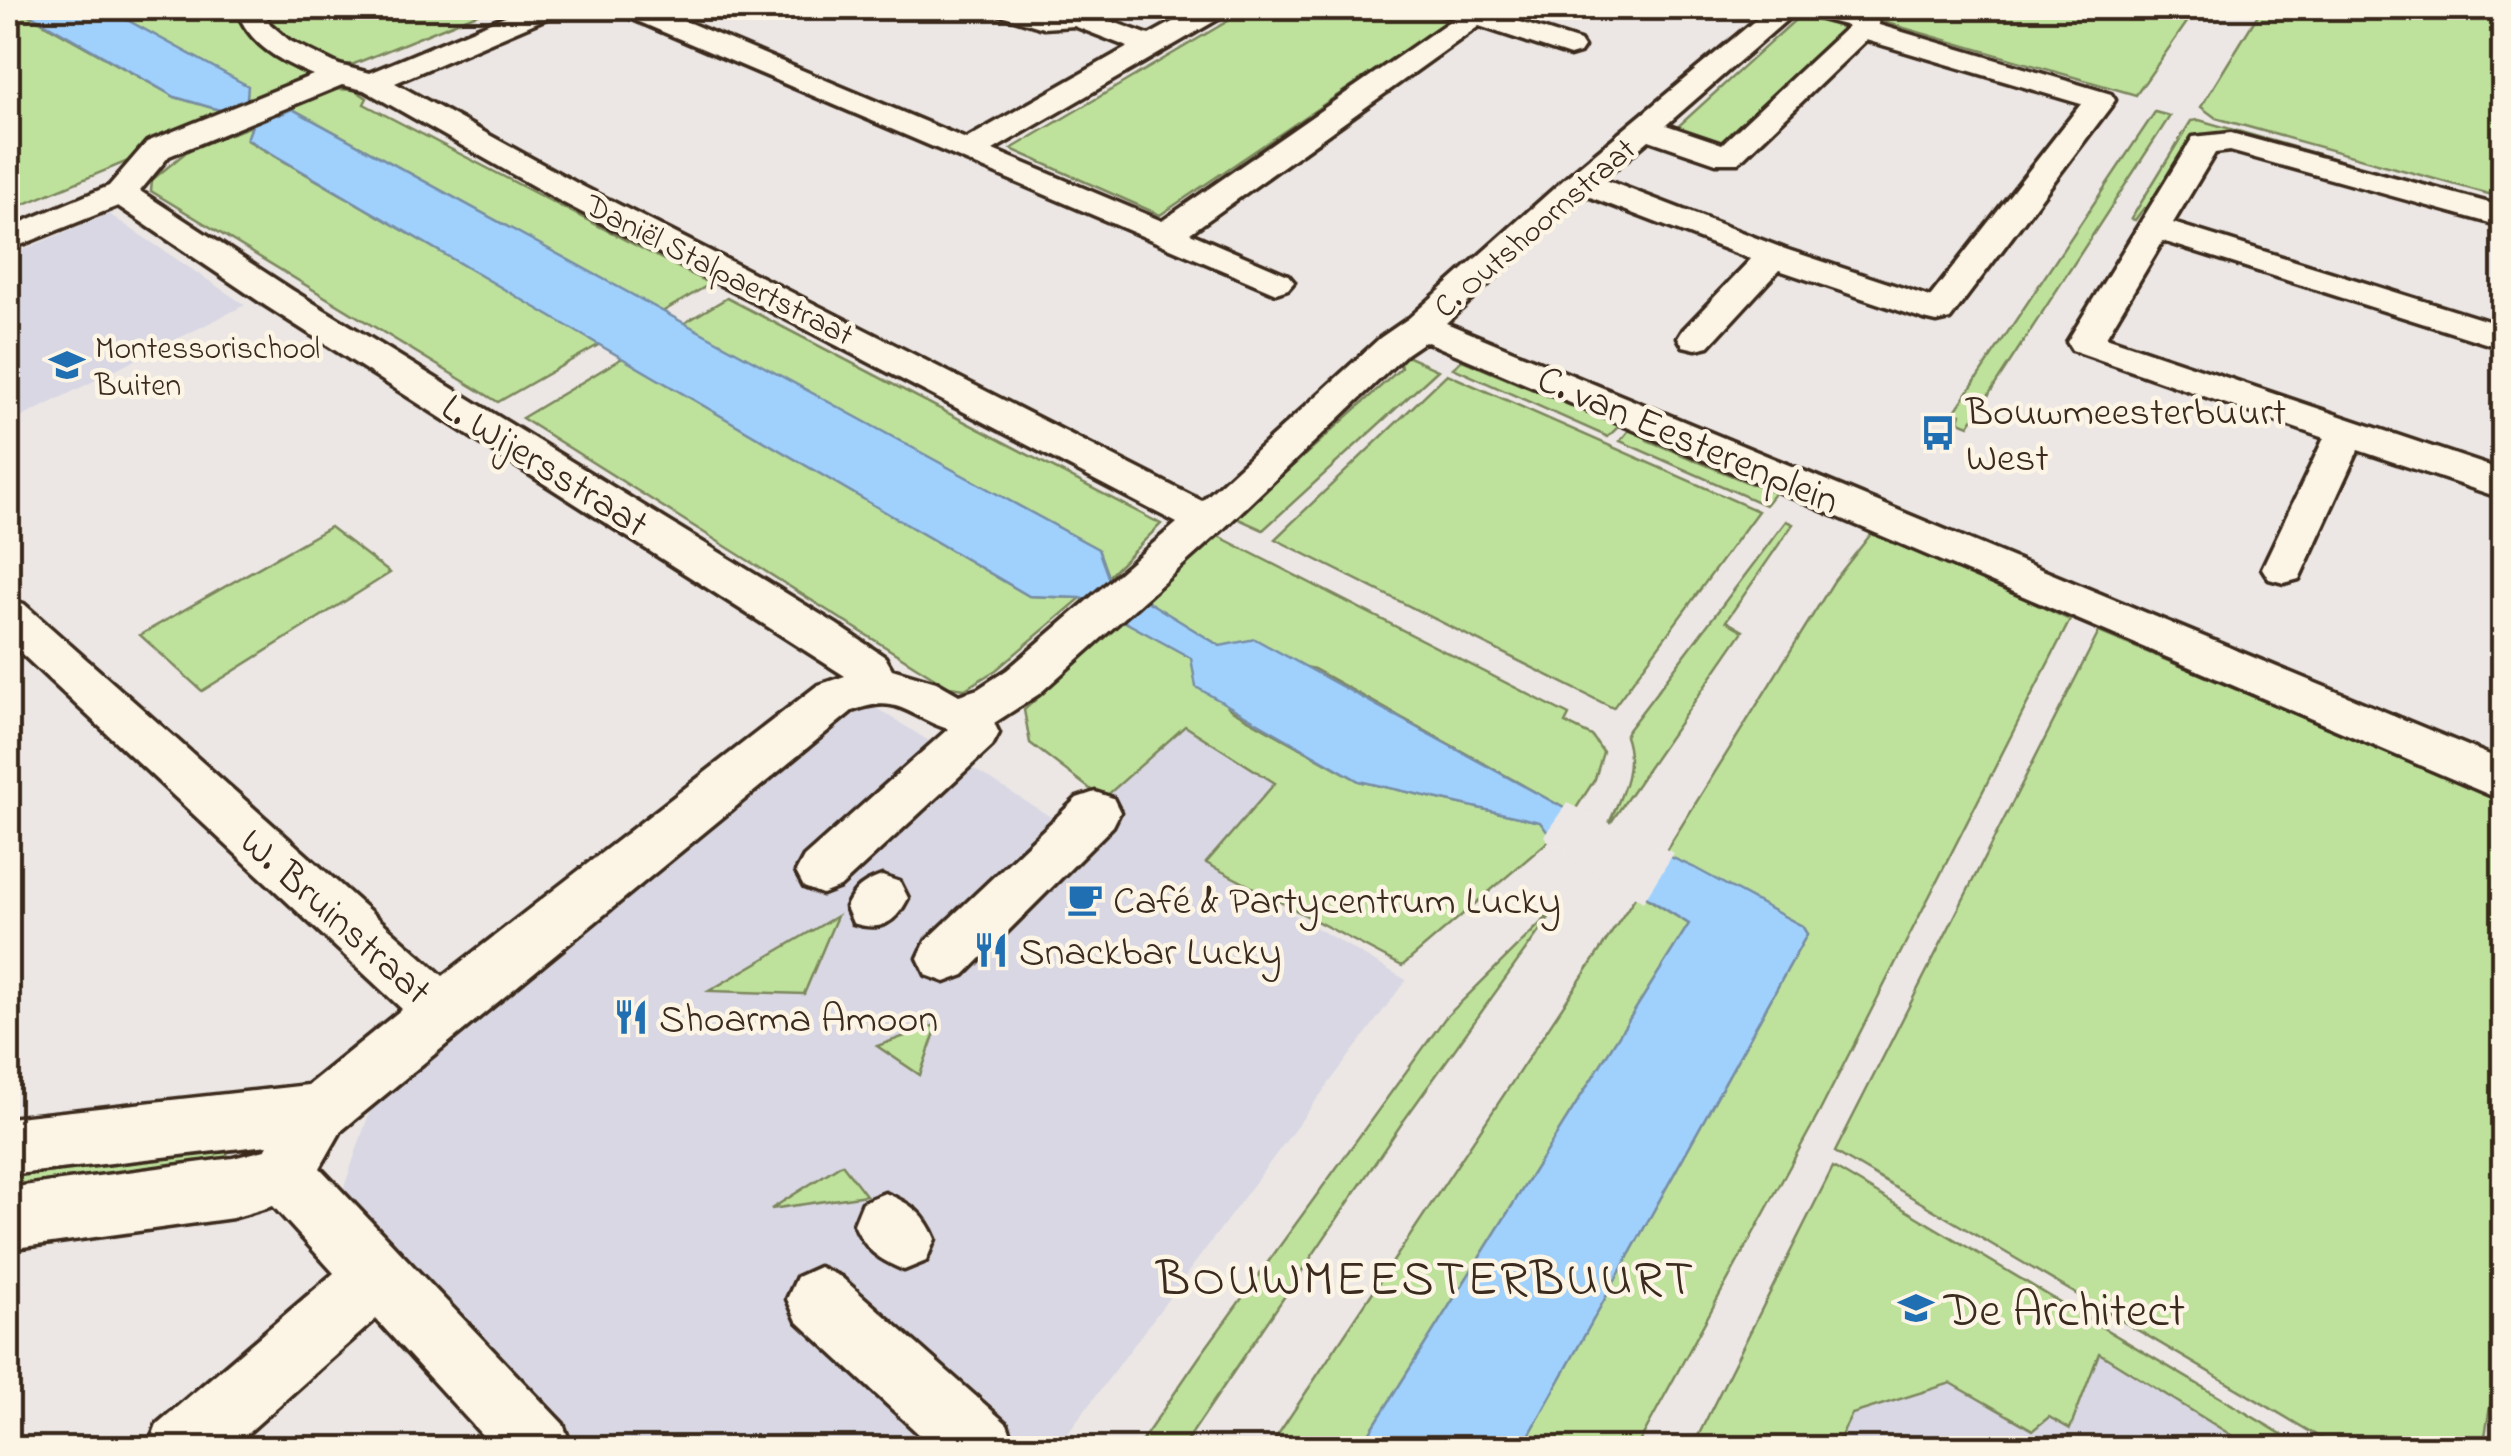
<svg xmlns="http://www.w3.org/2000/svg" width="2511" height="1456" viewBox="0 0 2511 1456" font-family="'Indie Flower',sans-serif">
<rect width="100%" height="100%" fill="#ece7e4"/>
<filter id="ink" filterUnits="userSpaceOnUse"><feTurbulence type="fractalNoise" baseFrequency=".01" numOctaves="2"/><feDisplacementMap in="SourceGraphic" scale="20" xChannelSelector="R" yChannelSelector="G"/><feConvolveMatrix kernelMatrix="1 2 1 2 8 2 1 2 1" color-interpolation-filters="sRGB"/></filter>
<g filter="url(#ink)">
<g fill="#d8d7e3">
<polygon points="109,214 245,305 8,424 8,256"/>
<polygon points="860,698 1070,829 1185,726 1276,784 1207,864 1406,980 1057,1448 574,1448 338,1205 375,1096"/>
<polygon points="1833,1167 2305,1448 1694,1448"/>
</g>
<g fill="#bee29c" stroke="#7c865d" stroke-width="2.5">
<polygon points="8,8 16,8 175,97 223,111 208,118 217,124 8,211"/>
<polygon points="105,8 492,8 354,64 338,65 321,56 297,66 309,73 305,81 253,100 247,97 247,86"/>
<polygon points="1250,8 1411,8 1449,20 1160,215 1011,149"/>
<polygon points="1835,8 2059,8 2081,13 2085,8 2197,8 2136,95"/>
<polygon points="2262,8 2503,8 2503,198 2216,118 2201,107"/>
<polygon points="1806,10 1850,23 1720,148 1672,132"/>
<polygon points="335,89 355,90 367,98 364,104 710,284 662,312 291,108"/>
<polygon points="2155,112 2170,116 1969,425 1959,421 1961,414 1955,411"/>
<polygon points="2199,120 2339,160 2321,161 2202,134 2153,210 2144,208 2135,220 2131,219 2191,121"/>
<polygon points="252,126 247,140 600,344 498,402 151,191 152,180 191,148"/>
<polygon points="727,298 1161,524 1108,577 1098,549 683,324"/>
<polygon points="1404,355 1438,370 1263,530 1234,517 1247,495 1265,491 1401,368 1399,358"/>
<polygon points="624,357 1029,596 1081,598 996,670 965,689 949,687 522,418"/>
<polygon points="1462,360 1590,414 1606,412 1625,420 1608,437 1453,368"/>
<polygon points="1447,374 1758,511 1613,708 1275,539"/>
<polygon points="1634,424 1641,426 1647,440 1751,484 1768,481 1781,485 1765,505 1620,441"/>
<path d="M1786,521L1793,524L1726,621L1743,631L1607,828C1620,797 1637,770 1625,736L1628,730Z"/>
<polygon points="330,527 390,573 202,691 140,635"/>
<polygon points="1875,529 2070,620 1819,1113 1636,1448 1522,1448 1807,934 1802,926 1664,854 1834,581"/>
<polygon points="1216,535 1569,715 1565,723 1592,736 1603,752 1595,779 1573,813 1314,669 1220,646 1146,601"/>
<polygon points="1124,619 1191,658 1230,709 1359,781 1540,822 1552,838 1402,966 1206,863 1275,783 1185,726 1103,799 1030,743 1024,710"/>
<polygon points="2099,632 2503,801 2504,1324 2483,1448 2338,1448 1835,1152"/>
<polygon points="1638,893 1689,924 1360,1448 1269,1448"/>
<polygon points="1555,909 1402,1123 1182,1448 1137,1448 1200,1356 1445,1018"/>
<polygon points="837,916 804,994 709,991"/>
<polygon points="938,1024 920,1075 877,1046"/>
<polygon points="207,1132 228,1141 227,1161 187,1184 8,1209 8,1158"/>
<polygon points="842,1164 866,1195 771,1209"/>
<polygon points="1833,1167 2305,1448 2252,1448 2099,1353 2070,1429 2049,1417 2033,1430 1951,1383 1852,1414 1835,1448 1692,1448"/>
</g>
<polygon fill="#a0d1fd" stroke="#788ea4" stroke-width="2.5" points="19,8 105,8 248,86 247,97 279,115 292,109 1098,549 1108,577 1220,646 1255,639 1573,813 1693,867 1802,926 1807,934 1522,1448 1360,1448 1689,924 1552,838 1540,822 1359,781 1196,687 1191,658 1081,598 1029,596 247,139 252,126 223,111 175,97"/>
<polygon fill="#ece7e4" points="1567,803 1674,853 1643,902 1548,841 1544,836"/>
<g fill="none" stroke-linecap="round" stroke-linejoin="round">
<defs>
<g id="street">
<path d="M236,8H262L270,24L290,41L339,65L369,73L524,8H559L556,14L395,83L582,186L1202,501L1380,338L1409,318L1569,175L1770,8H1842L1877,17L1879,25L2111,94L2115,100L2111,106L1950,319L1937,322L1924,319L1779,270L1709,346L1696,349L1683,346L1678,338L1683,330L1751,259L1585,195L1446,323L2504,761V801L1425,341L1406,354L1221,531L1039,694L994,723L999,733L992,746L840,887L822,894L804,887L796,872L804,857L948,729C905,715 900,693 852,711L341,1131L320,1168L563,1424L572,1448H494L376,1319L231,1448H148L157,1424L334,1273L273,1206L233,1218L8,1249V1188L233,1158L265,1150L268,1145L8,1175V1118L308,1085L402,1009L8,641V599L24,604L443,976L818,685L845,676L266,306L118,206L8,250V228L109,186L147,142L313,75C279,61 248,44 236,8ZM1799,9L1802,14L1848,26L1722,144L1666,125ZM1866,40L2081,104L1930,297L1785,249L1603,179L1649,140L1716,163H1738ZM342,85L364,90L558,200L1177,523L1007,670L978,689L959,695L936,682L892,669L885,657L836,624L292,290L140,191L169,156Z"/>
<polygon points="617,8 654,8 966,139 1128,47 1074,26 1043,28 998,14 995,8 1034,8 1045,11 1077,9 1149,35 1198,8 1230,8 1227,14 993,150 1162,221 1454,18 1440,14 1437,8 1476,8 1580,41 1584,47 1580,53 1570,56 1479,26 1190,233 1288,275 1294,282 1288,289 1276,293 621,14"/>
<polygon points="2231,133 2504,207 2504,227 2230,151 2215,153 2173,223 2504,326 2504,349 2163,241 2106,337 2504,471 2504,499 2358,450 2299,579 2284,583 2269,579 2262,568 2324,438 2072,350 2067,342 2193,137"/>
<polygon points="1095,792 1113,798 1120,812 1113,826 964,975 945,982 926,975 918,958 926,941 1077,798"/>
<path d="M882,876L900,882L908,898C896,923 880,932 853,923L846,907C855,888 863,883 882,876Z"/>
<path d="M885,1193C911,1204 924,1213 935,1239L926,1261L904,1270C878,1259 865,1250 854,1224L863,1202Z"/>
<polygon points="819,1267 841,1277 1007,1424 1016,1448 934,1448 797,1321 787,1299 797,1277"/>
</g>
</defs>
<use href="#street" stroke="#3b2a1e" stroke-width="7"/>
<use href="#street" fill="#fcf5e5" fill-rule="evenodd"/>
</g>
</g>
<defs>
<symbol id="school-bare" viewBox="-9 -9 18 18"><path d="M0-5L7-2L0 1L-7-2ZM-4 1L0 2.5L4 1V4Q0 6-4 4Z" fill="#1f6fb2" stroke="#fcf5e5" stroke-width="2.5" paint-order="stroke"/></symbol>
<symbol id="bus-bare" viewBox="-9 -9 18 18"><path d="M-5-6H5V4H4V6H2V4H-2V6H-4V4H-5ZM-3.5-4V0h7V-4ZM-3.5 1.2v1.5H-2V1.2ZM2 1.2v1.5H3.5V1.2Z" fill="#1f6fb2" stroke="#fcf5e5" stroke-width="2.5" paint-order="stroke"/></symbol>
<symbol id="cafe-bare" viewBox="-9 -9 18 18"><path d="M-5.5-4.5H6V0H3Q3 3.5 0 3.5H-2.5Q-5.5 3.5-5.5 0ZM3-3.2v2h1.7v-2ZM-6 4.5H4V6H-6Z" fill="#1f6fb2" stroke="#fcf5e5" stroke-width="2.5" paint-order="stroke"/></symbol>
<symbol id="restaurant-bare" viewBox="-9 -9 18 18"><path d="M-5-6h1v4h1v-4h1v4h1v-4h1v5L-1.5 .5V6h-2V.5L-5-1ZM5-6V6H3V1.5H1.5Q1.5-4 5-6Z" fill="#1f6fb2" stroke="#fcf5e5" stroke-width="2.5" paint-order="stroke"/></symbol>
</defs>
<g fill-rule="evenodd">
<use href="#school-bare" x="42" y="340" width="50" height="50"/>
<use href="#bus-bare" x="1913" y="408" width="50" height="50"/>
<use href="#cafe-bare" x="1060" y="874" width="50" height="50"/>
<use href="#restaurant-bare" x="966" y="925" width="50" height="50"/>
<use href="#restaurant-bare" x="606" y="992" width="50" height="50"/>
<use href="#school-bare" x="1891" y="1283" width="50" height="50"/>
</g>
<g text-anchor="middle" stroke-width="9" stroke-linejoin="round" paint-order="stroke">
<g font-size="32" fill="#3b2a1e" stroke="#fcf5e5">
<text transform="translate(1534 227) rotate(-41)" y="11">C. Outshoornstraat</text>
<text transform="translate(720 269) rotate(27)" y="11">Daniël Stalpaertstraat</text>
</g>
<g font-size="32" fill="#3b2a1e" stroke="#fcf5e5" text-anchor="start">
<text x="95" y="358">Montessorischool<tspan x="95" dy="37">Buiten</tspan></text>
</g>
<g font-size="40" fill="#3b2a1e" stroke="#fcf5e5" text-anchor="start">
<text x="1966" y="424">Bouwmeesterbuurt<tspan x="1966" dy="46">West</tspan></text>
<text x="1113" y="913">Café &amp; Partycentrum Lucky</text>
<text x="1019" y="964">Snackbar Lucky</text>
<text x="659" y="1031">Shoarma Amoon</text>
</g>
<g font-size="40" fill="#3b2a1e" stroke="#fcf5e5">
<text transform="translate(1689 438) rotate(23)" y="14">C. van Eesterenplein</text>
<text transform="translate(546 464) rotate(32)" y="14">L. Wijersstraat</text>
<text transform="translate(337 915) rotate(42)" y="14">W. Bruinstraat</text>
</g>
<g font-size="48" fill="#3b2a1e" stroke="#fcf5e5" text-anchor="start">
<text x="1944" y="1325">De Architect</text>
</g>
<g font-size="50" letter-spacing="2.5" fill="#3b2a1e" stroke="#fcf5e5">
<text x="1426" y="1294">BOUWMEESTERBUURT</text>
</g>
</g>
<rect width="2511" height="1456" fill="none" stroke="#fcf5e5" stroke-width="40"/>
<rect x="20" y="20" width="2471" height="1416" fill="none" stroke="#3b2a1e" stroke-width="4" filter="url(#ink)"/>
</svg>
